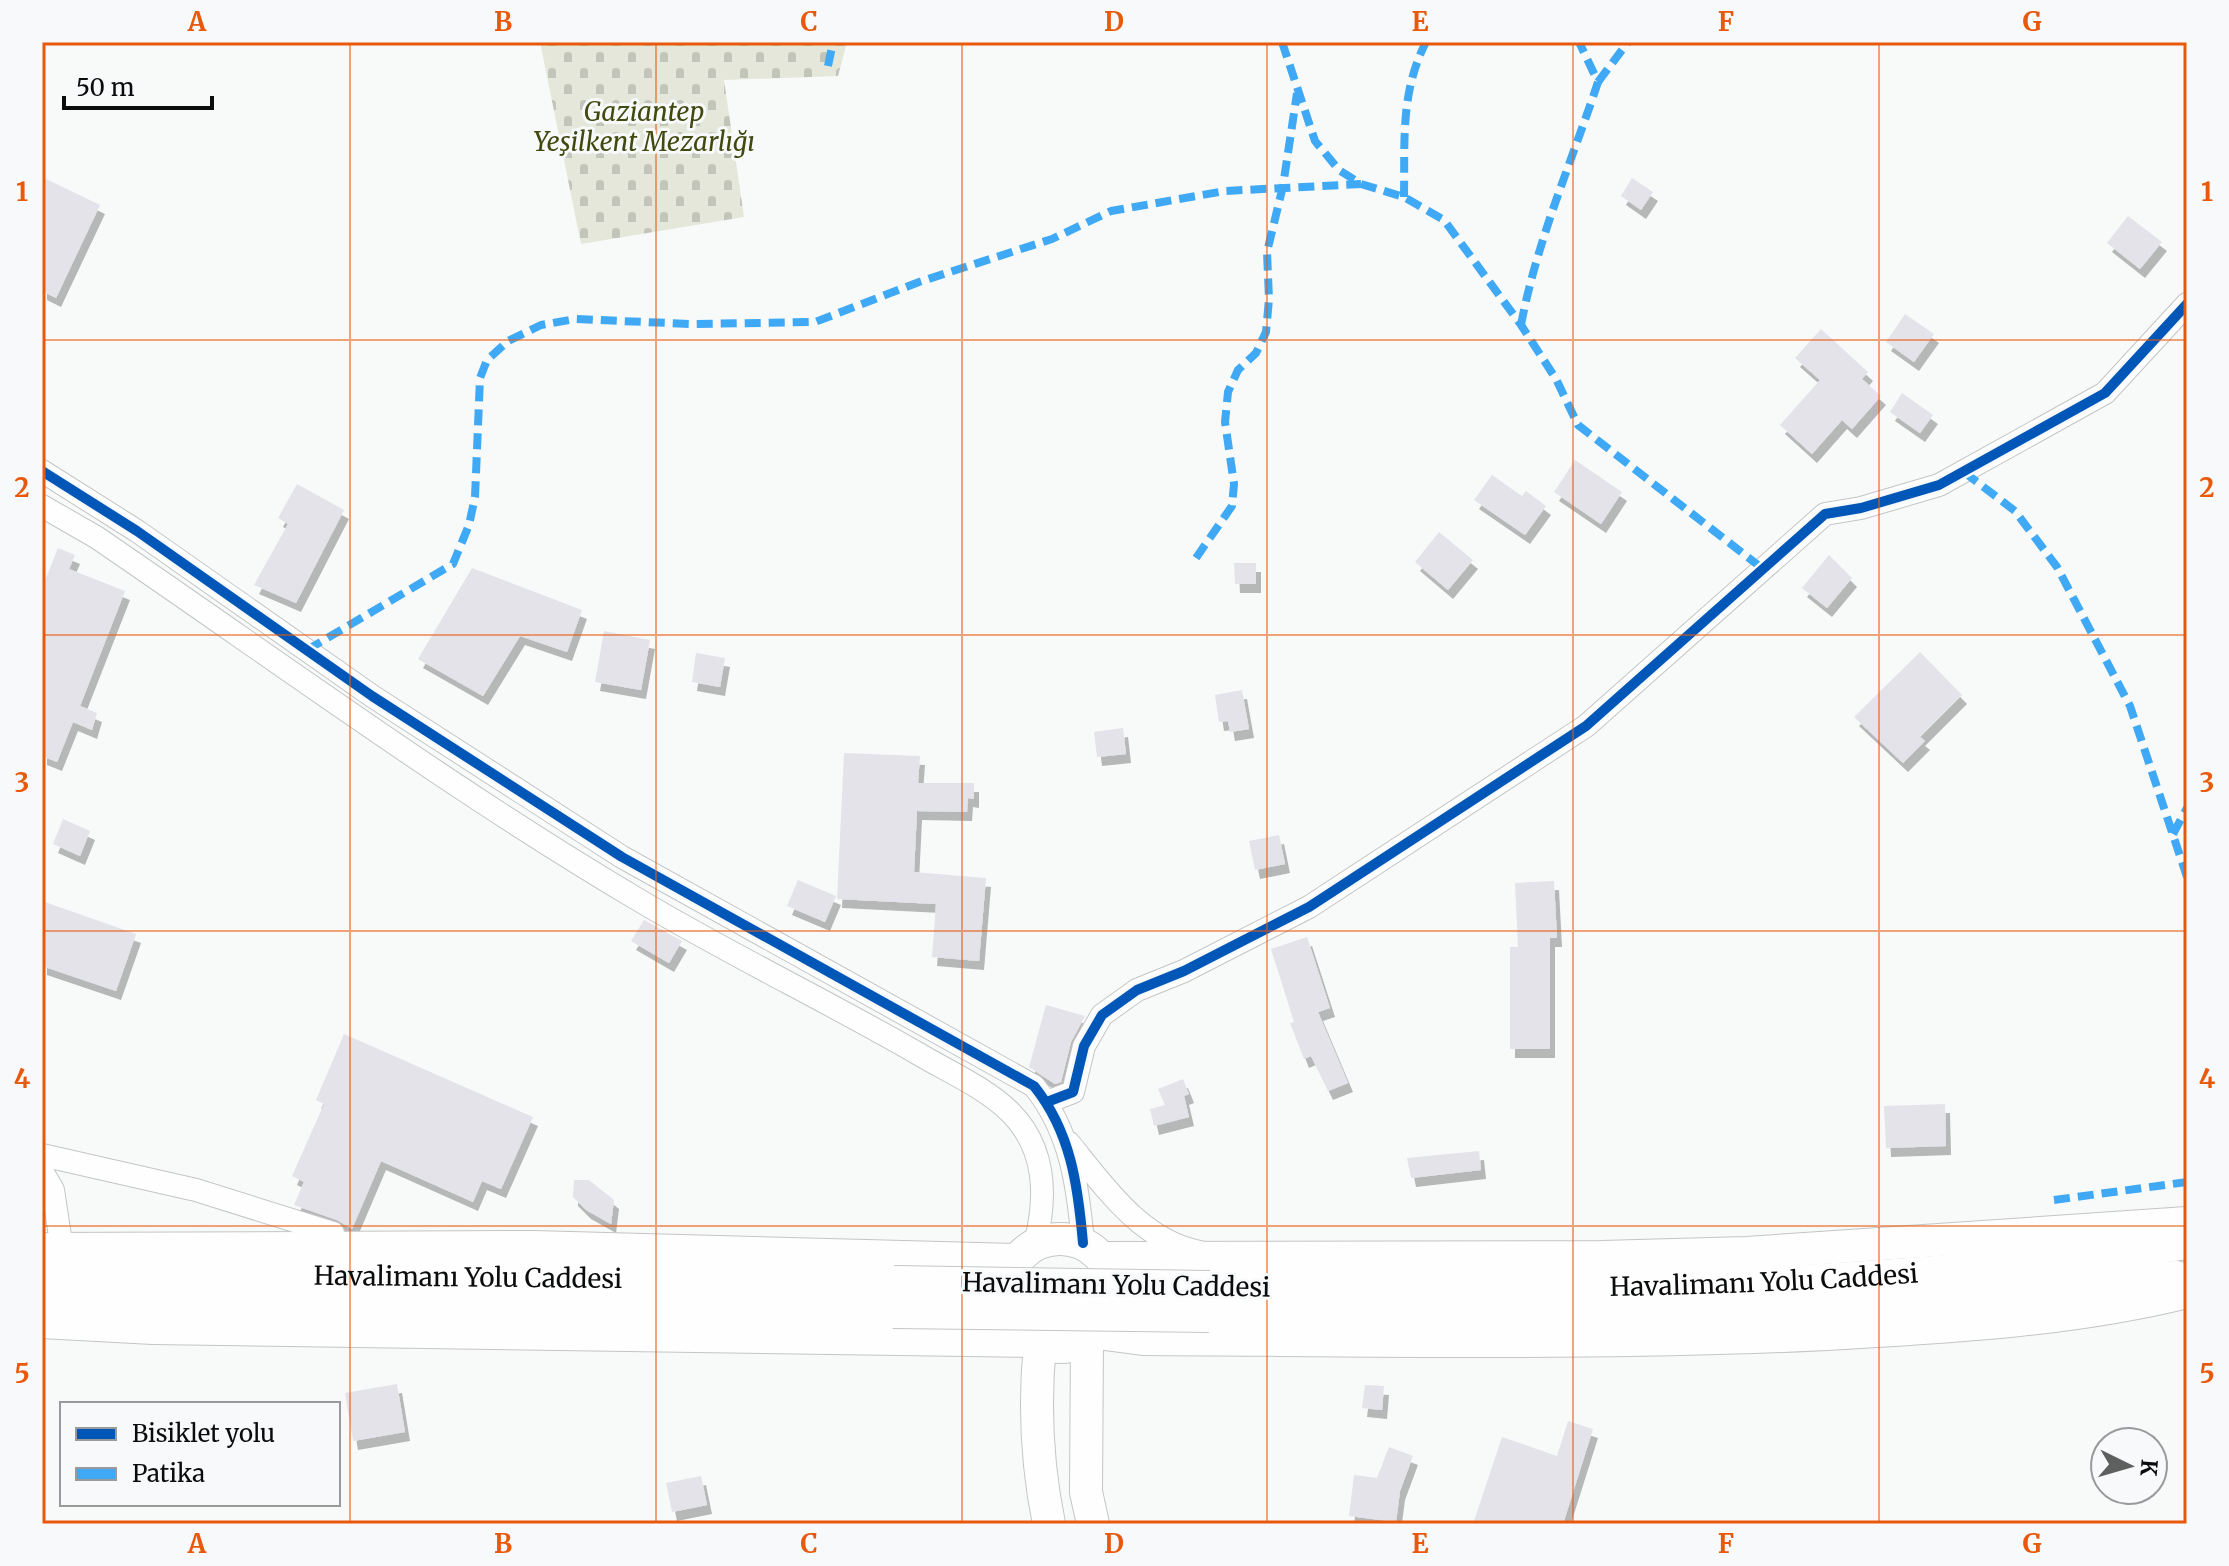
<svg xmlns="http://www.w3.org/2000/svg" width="2229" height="1566" viewBox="0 0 2229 1566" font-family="Merriweather,serif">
<defs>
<pattern id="cemetery-stones" width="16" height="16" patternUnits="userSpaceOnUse" patternTransform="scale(2)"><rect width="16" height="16" fill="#e4e7da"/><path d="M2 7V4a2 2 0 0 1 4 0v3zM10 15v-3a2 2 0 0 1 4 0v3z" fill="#c2c5ba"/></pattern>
<filter id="shadow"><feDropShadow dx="5" dy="9" stdDeviation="0" flood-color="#0004"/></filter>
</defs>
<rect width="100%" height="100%" fill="#f8f9f9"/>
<polygon fill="url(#cemetery-stones)" points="540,42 847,42 838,76 724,80 744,217 581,244"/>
<g fill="#e4e3ea" filter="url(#shadow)">
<polygon points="42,177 100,205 56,298 42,291"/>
<polygon points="1632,178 1653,192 1641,210 1621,196"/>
<polygon points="2128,216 2162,242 2140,269 2107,243"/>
<polygon points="1905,314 1934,334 1914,362 1886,342"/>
<polygon points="1821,329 1868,372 1862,379 1881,396 1852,429 1842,420 1812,454 1780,425 1820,380 1795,358"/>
<polygon points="1902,393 1933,415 1920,433 1890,412"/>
<polygon points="1575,460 1622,492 1601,524 1554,492"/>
<polygon points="1492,475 1522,496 1526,491 1546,506 1525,535 1474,500"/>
<polygon points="297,484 344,510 296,603 254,585 288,524 278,518"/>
<polygon points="1439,532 1473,560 1448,590 1415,562"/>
<polygon points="58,548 75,555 69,569 125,591 80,706 97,713 92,730 73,722 57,762 42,756 42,588"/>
<polygon points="1829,555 1852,578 1827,608 1802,588"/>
<polygon points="1234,563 1256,563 1256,584 1235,584"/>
<polygon points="472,568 582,610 567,652 520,636 483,696 418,659"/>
<polygon points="604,631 650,640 641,690 595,682"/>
<polygon points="1920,652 1962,695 1920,737 1925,741 1903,763 1854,717"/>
<polygon points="696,653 725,658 720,687 692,682"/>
<polygon points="1242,690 1249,729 1230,732 1228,721 1219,722 1215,695"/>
<polygon points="1123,728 1126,754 1097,757 1094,732"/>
<polygon points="844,753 920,756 918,783 974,783 974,799 968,798 967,812 917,811 914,872 986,878 979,961 932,957 936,904 837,899"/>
<polygon points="63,819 90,831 80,856 53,844"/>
<polygon points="1279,835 1285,864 1255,870 1249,841"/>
<polygon points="798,880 836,896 825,922 787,906"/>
<polygon points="1554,881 1557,938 1550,938 1550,1049 1510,1049 1510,947 1518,947 1515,883"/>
<polygon points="42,901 136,934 116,991 42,966"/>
<polygon points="644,920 682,941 669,963 631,941"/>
<polygon points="1307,937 1330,1008 1318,1012 1348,1083 1328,1091 1311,1056 1304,1059 1290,1023 1294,1022 1271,949"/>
<polygon points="1046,1005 1085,1016 1071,1042 1061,1082 1055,1084 1029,1067"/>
<polygon points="344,1034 533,1117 501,1189 482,1181 473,1202 381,1161 352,1229 337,1220 294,1205 304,1182 292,1176 324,1104 316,1100"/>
<polygon points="1183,1079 1189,1094 1184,1096 1189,1117 1154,1126 1150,1109 1165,1105 1158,1089"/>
<polygon points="1945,1104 1946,1146 1886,1148 1884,1106"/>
<polygon points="1479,1151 1481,1170 1411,1178 1407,1158"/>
<polygon points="574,1180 589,1180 614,1200 611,1224 586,1210 573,1197"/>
<polygon points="397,1384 405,1432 353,1441 345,1393"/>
<polygon points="1365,1385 1384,1386 1382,1410 1362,1408"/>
<polygon points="1568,1421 1593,1429 1563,1524 1474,1521 1502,1437 1557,1456"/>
<polygon points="1389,1447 1413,1456 1400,1491 1396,1522 1349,1516 1354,1475 1377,1478"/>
<polygon points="701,1476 707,1505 672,1512 666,1483"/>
</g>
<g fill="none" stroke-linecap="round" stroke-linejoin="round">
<defs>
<g id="minor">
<path d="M42,471L137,531L372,696L622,857L1034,1086C1071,1132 1078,1186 1083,1243"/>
<path d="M42,506L96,537C275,659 451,789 637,899C729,954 825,1000 917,1053C947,1071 986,1088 1010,1112C1047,1149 1047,1197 1035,1244"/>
<polyline points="1047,1102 1073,1092 1084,1046 1102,1015 1137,990 1184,971 1309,907 1586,726 1825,514 1861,508 1939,485 2105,393 2187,304"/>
<path d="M1069,1143C1104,1186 1142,1242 1200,1252"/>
<polyline points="42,1155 196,1190 333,1233"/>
<polyline points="42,1171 53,1190 62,1249"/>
</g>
<g id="highway">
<circle cx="1060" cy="1293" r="54"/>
<polyline points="42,1249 533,1247 1016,1260"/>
<polyline points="1101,1258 1602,1257 1747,1253 2187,1223"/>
<path id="s1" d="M42,1273L894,1282"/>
<path id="s2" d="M1210,1287C1536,1290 1864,1293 2187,1243"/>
<polyline points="42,1301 893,1312"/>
<polyline points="1209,1316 1616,1317 1760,1314 2176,1277"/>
<polyline points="42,1322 153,1328 1034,1341"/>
<path d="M1097,1333L1143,1339C1371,1340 1599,1345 1827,1334C1947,1327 2070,1321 2187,1292"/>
<polyline points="1087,1340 1086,1492 1093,1524"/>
<path d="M1040,1344C1034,1404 1037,1465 1049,1524"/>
</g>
</defs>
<use href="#minor" stroke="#c4c5c5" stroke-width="24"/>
<use href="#highway" stroke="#c4c5c5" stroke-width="34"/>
<use href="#minor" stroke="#fefefe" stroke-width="22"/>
<use href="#highway" stroke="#fefefe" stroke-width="32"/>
<defs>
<g id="highway-bridge">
<polyline points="894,1282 1210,1287"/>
<polyline points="893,1312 1209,1316"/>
</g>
</defs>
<use href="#highway-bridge" stroke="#c4c5c5" stroke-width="34" stroke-linecap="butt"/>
<use href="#highway-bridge" stroke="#fefefe" stroke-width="32"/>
<g stroke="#3fa9f5" stroke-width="8" stroke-dasharray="16 8" stroke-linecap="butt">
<polyline points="1282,42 1315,141 1339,170 1361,184 1404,197 1444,220 1521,325 1556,379 1578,425 1763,569"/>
<polyline points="828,66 833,42"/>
<polyline points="1598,82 1628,42"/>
<path d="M1404,197C1405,142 1400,93 1426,42"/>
<path d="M1521,325C1537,240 1571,164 1598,82L1579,42"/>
<polyline points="1964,472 2015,511 2057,567 2130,706 2187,877"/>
<polyline points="1196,558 1232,506 1234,484 1225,422 1228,392 1238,370 1256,353 1266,332 1269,299 1267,252 1283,186 1297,93"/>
<polyline points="307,650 453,564 469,525 475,497 480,378 487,360 508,341 541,325 575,319 691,324 815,322 919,282 1052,239 1111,211 1225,191 1361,184"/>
<polyline points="2173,834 2187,808"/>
<polyline points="2054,1200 2187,1182"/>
</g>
<defs>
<g id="cycleway">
<path d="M42,471L137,531L372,696L622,857L1034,1086C1071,1132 1078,1186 1083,1243"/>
<polyline points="1047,1102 1073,1092 1084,1046 1102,1015 1137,990 1184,971 1309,907 1586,726 1825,514 1861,508 1939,485 2105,393 2187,304"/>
</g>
</defs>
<use href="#cycleway" stroke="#f7f9fa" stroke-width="15"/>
<use href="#cycleway" stroke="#0057b8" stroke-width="10"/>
</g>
<path fill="none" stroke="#e8590c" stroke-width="2" stroke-opacity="0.55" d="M350,42V1524M656,42V1524M962,42V1524M1267,42V1524M1573,42V1524M1879,42V1524M42,340H2187M42,635H2187M42,931H2187M42,1226H2187"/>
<g text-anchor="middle" stroke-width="6" stroke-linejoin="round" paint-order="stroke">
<g font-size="26" font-style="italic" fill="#41490f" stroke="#f7f9fa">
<text x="644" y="121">Gaziantep<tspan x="644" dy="30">Yeşilkent Mezarlığı</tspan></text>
</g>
<g font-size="26" fill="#0b0c0c" stroke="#f7f9fa">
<text dy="9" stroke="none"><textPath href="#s1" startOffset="426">Havalimanı Yolu Caddesi</textPath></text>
<text dy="9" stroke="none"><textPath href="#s2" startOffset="554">Havalimanı Yolu Caddesi</textPath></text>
<text transform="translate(1116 1285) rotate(1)" y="9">Havalimanı Yolu Caddesi</text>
</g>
</g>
<rect width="2229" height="1566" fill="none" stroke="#f7f9fa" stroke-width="88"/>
<rect x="60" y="1402" width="280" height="104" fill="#f7f9fa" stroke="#999a9b" stroke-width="2"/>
<rect x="76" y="1428" width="40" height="12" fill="#0057b8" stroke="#999a9b" stroke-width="2"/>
<text x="132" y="1442" font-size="24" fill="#0b0c0c">Bisiklet yolu</text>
<rect x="76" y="1468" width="40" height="12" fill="#3fa9f5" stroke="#999a9b" stroke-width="2"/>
<text x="132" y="1482" font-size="24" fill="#0b0c0c">Patika</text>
<g transform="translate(2129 1466) rotate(95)"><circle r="38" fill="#f7f9fa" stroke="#999a9b" stroke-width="2"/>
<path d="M0-6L14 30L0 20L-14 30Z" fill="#5e5f5f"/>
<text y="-12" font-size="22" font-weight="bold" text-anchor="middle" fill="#0b0c0c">K</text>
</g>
<path d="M64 96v12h148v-12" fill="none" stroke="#0b0c0c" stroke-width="4"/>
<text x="76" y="96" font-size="24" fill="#0b0c0c" stroke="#f7f9fa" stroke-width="6" paint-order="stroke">50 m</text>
<rect x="44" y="44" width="2141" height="1478" fill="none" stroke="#e8590c" stroke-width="3"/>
<g font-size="26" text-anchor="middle" font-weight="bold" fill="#e8590c">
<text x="197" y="31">A</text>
<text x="503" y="31">B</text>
<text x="809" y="31">C</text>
<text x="1114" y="31">D</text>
<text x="1420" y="31">E</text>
<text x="1726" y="31">F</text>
<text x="2032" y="31">G</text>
<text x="22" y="201">1</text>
<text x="2207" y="201">1</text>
<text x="22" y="497">2</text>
<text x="2207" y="497">2</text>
<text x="22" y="792">3</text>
<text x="2207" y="792">3</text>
<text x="22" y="1088">4</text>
<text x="2207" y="1088">4</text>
<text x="22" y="1383">5</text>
<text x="2207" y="1383">5</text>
<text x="197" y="1553">A</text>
<text x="503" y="1553">B</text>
<text x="809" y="1553">C</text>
<text x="1114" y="1553">D</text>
<text x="1420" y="1553">E</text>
<text x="1726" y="1553">F</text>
<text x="2032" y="1553">G</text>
</g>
</svg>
